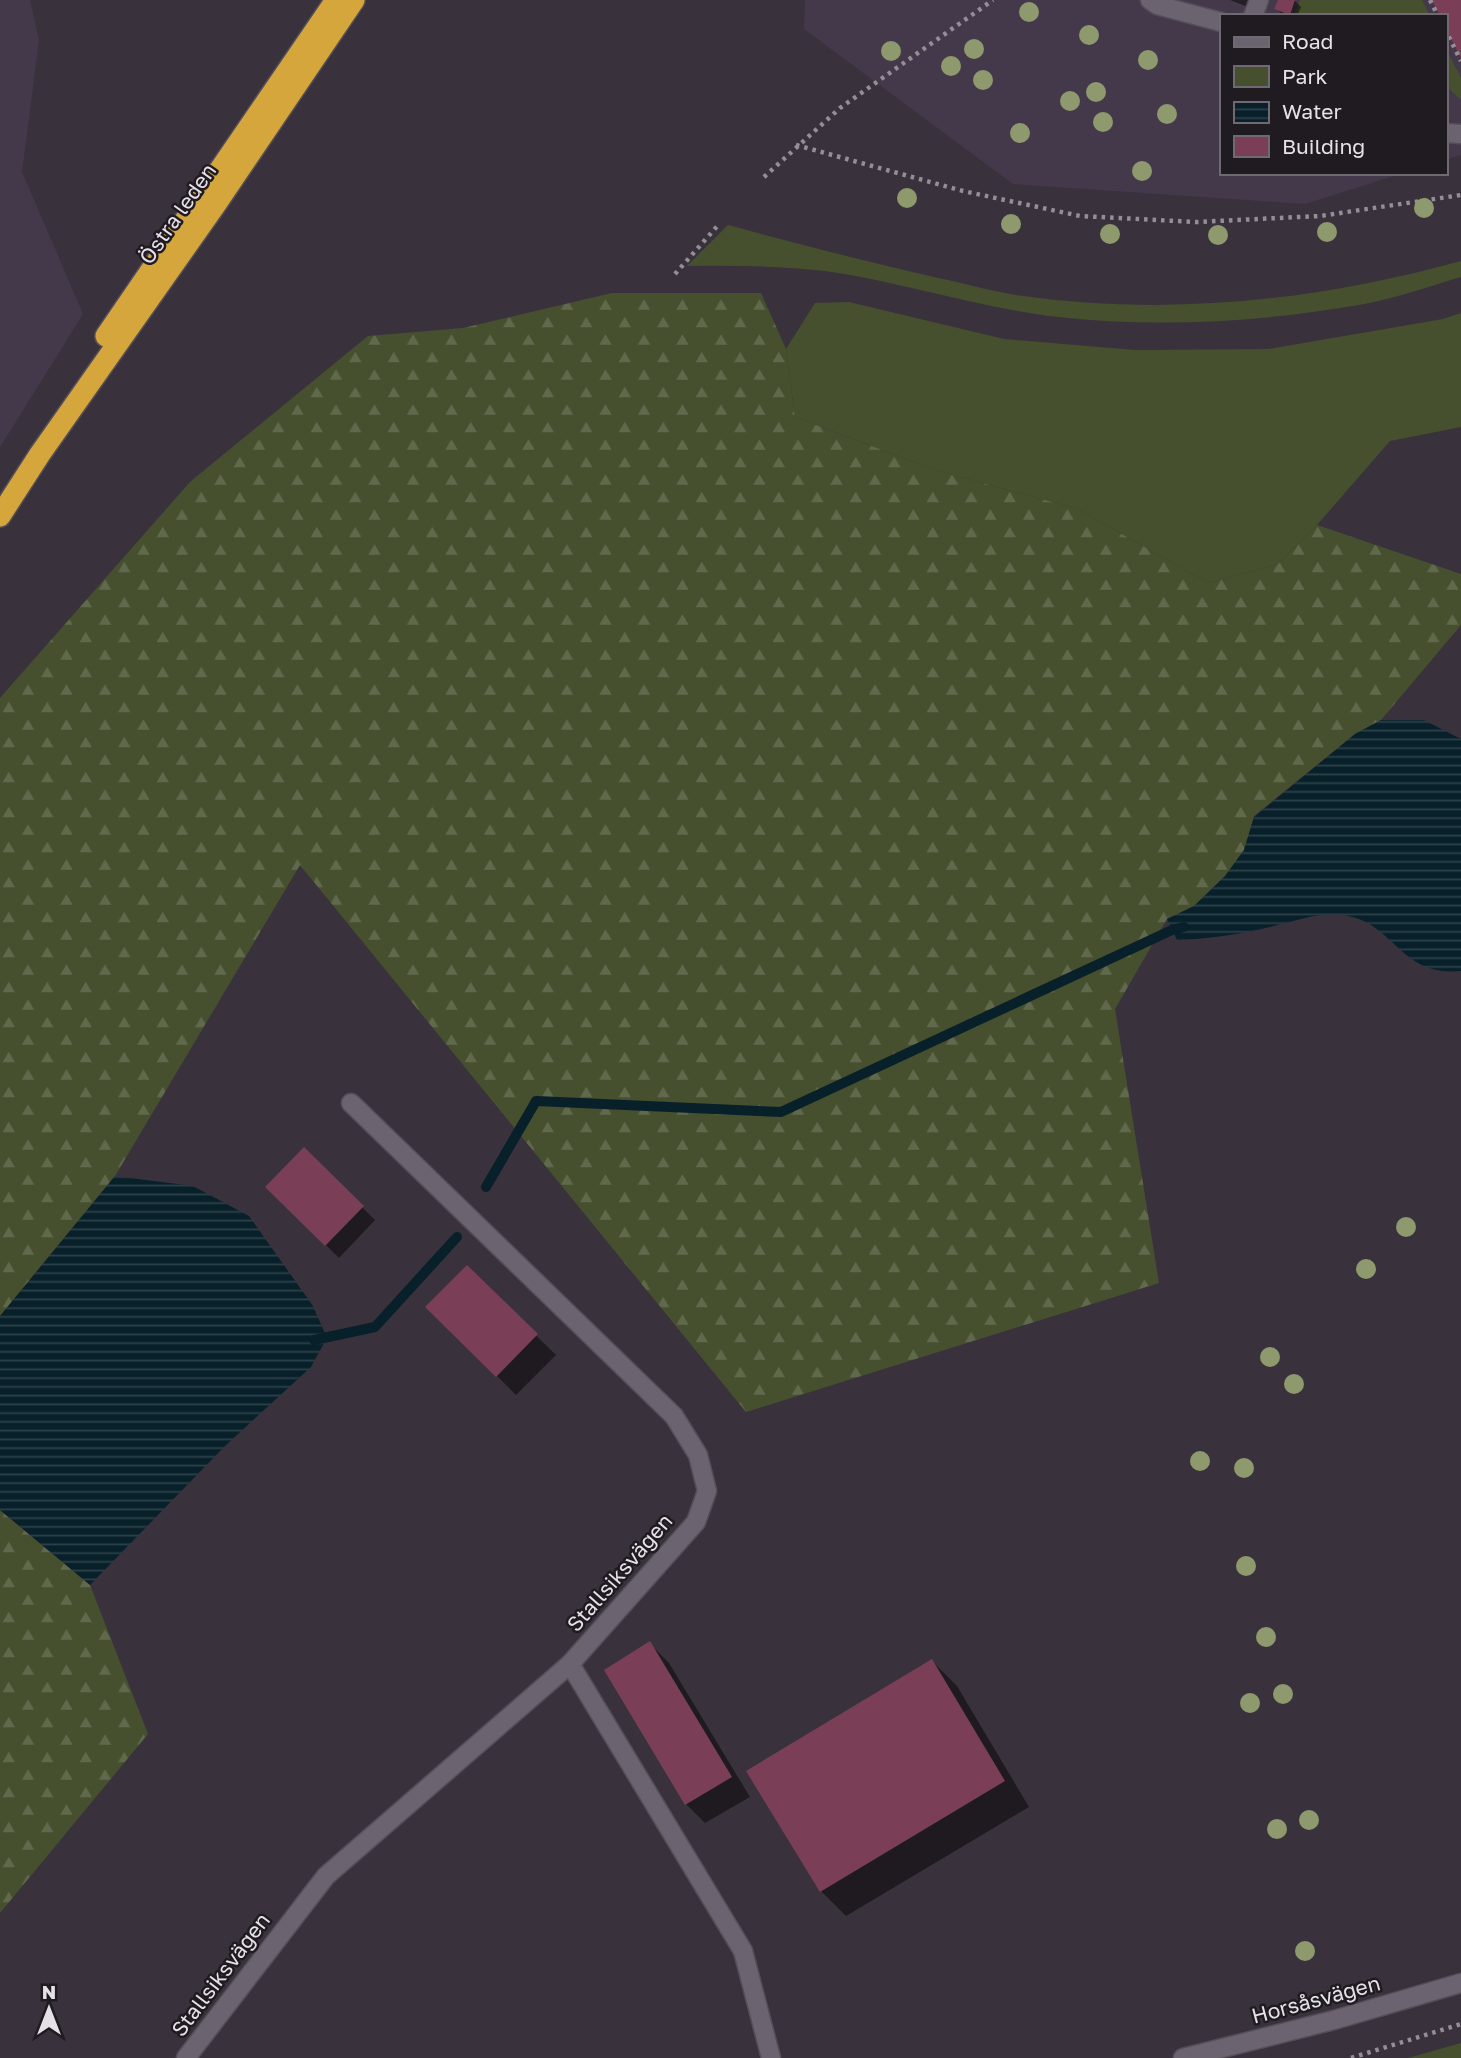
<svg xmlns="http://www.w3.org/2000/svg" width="1461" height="2058" viewBox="0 0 1461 2058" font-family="'Golos Text',sans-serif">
<defs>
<pattern id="forest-firs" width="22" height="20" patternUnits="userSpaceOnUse" patternTransform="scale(1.75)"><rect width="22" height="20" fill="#46502e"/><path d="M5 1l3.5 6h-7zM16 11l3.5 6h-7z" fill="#61694c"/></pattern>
<pattern id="water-rules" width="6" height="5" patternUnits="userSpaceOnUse" patternTransform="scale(1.75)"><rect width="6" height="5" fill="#08202a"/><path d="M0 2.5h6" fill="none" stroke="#2c4049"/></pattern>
</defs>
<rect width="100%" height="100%" fill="#39323d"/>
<g fill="#44394a">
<polygon points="0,0 30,0 39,40 22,172 83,314 0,447"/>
<polygon points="805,0 1461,0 1461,155 1445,160 1445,16 1221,16 1221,173 1403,173 1305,204 1013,184 804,29"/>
</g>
<g fill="#46502e">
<polygon points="1300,0 1422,0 1430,16 1294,16"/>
<polygon points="1445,47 1461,78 1461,100 1445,85"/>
<path d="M728,225C798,244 868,262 938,278C964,283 990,291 1016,295C1167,317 1315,301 1461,261V277C1427,287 1393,299 1359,305C1260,322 1158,328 1058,317C979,308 903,282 825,271C779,266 734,265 687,266Z"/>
<polygon points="849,302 1004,339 1135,350 1268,349 1443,319 1461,313 1461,427 1390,441 1317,525 1278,564 1208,583 1078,509 935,470 795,417 786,349 815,303"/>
<polygon points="1461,2043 1461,2058 1408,2058"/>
</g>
<g fill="url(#forest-firs)">
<polygon points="612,293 761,293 786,349 795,417 935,470 1078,509 1208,583 1278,564 1317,525 1461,574 1461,625 1381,720 1355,734 1254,816 1244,850 1225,876 1194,906 1167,919 1115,1009 1159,1283 746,1412 300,865 115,1176 0,1316 0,698 190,482 368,336 463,328"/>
<polygon points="0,1510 90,1585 148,1734 0,1913"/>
</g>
<g fill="url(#water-rules)">
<path d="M1381,720H1424L1461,739V971C1401,977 1395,925 1348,916C1322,911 1299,920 1274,926C1242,934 1210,939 1177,940L1167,919L1194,906L1225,876L1244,850L1254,817L1355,734Z"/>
<polygon points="115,1176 193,1186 249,1216 313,1306 327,1338 311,1367 225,1446 90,1585 0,1510 0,1316"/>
</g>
<g fill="#0007">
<polygon points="1230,0 1250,0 1248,7"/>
<polygon points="1280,0 1295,1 1301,7 1297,16 1282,14 1276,8"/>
<polygon points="304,1150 375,1220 339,1258 267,1187"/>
<polygon points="467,1268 556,1355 516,1395 428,1307"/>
<polygon points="650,1644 669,1663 750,1797 705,1823 686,1804"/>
<polygon points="932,1661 957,1686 1029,1807 846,1916 821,1891"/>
</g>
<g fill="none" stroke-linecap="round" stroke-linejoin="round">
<g stroke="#08202a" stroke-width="10">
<polyline points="486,1187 536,1101 781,1112 1172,930 1184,927"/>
<polyline points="314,1340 375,1327 457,1237"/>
</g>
</g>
<g fill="#7a3f57">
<polygon points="1278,0 1295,0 1290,15 1274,9"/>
<polygon points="1432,0 1461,0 1461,58 1445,27 1445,16 1440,16"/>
<polygon points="304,1147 364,1206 325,1246 265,1187"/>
<polygon points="467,1265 538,1334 496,1377 425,1307"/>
<polygon points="650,1641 732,1777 685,1805 604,1670"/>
<polygon points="932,1659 1005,1781 820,1892 746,1771"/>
</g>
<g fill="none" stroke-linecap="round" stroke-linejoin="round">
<defs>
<g id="lane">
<polyline points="1150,0 1157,5 1221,22"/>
<polyline points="1253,16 1259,0"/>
<polyline points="1445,133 1461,134"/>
</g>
<g id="street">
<polyline points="570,1664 743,1951 771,2058"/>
<polyline points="186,2058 326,1876 570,1664 696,1522 707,1491 698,1455 674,1416 351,1103"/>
<polyline points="1183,2058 1334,2020 1461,1983"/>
</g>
<g id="highway">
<polyline points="106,336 336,0"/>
<polyline points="0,516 40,454 216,204 354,0"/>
</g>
</defs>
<use href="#lane" stroke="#544e57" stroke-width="21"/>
<use href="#street" stroke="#544e57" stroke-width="21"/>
<use href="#highway" stroke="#544e57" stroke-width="24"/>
<g stroke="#948e97" stroke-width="4.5" stroke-dasharray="3.5 5" stroke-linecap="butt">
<polyline points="1430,0 1438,16"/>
<polyline points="1445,29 1461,61"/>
<polyline points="796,145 963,191 1080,216 1196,222 1320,216 1461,195"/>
<polyline points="764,177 840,108 993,0"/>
<polyline points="675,274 720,223"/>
<polyline points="1351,2058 1461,2024"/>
</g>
<use href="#lane" stroke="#6b636f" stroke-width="18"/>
<use href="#street" stroke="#6b636f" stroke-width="18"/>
<use href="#highway" stroke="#d5a63c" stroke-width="21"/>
</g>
<g fill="#8e996d">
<circle cx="1029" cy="12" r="10"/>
<circle cx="1089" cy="35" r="10"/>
<circle cx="974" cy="49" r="10"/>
<circle cx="891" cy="51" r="10"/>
<circle cx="1148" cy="60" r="10"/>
<circle cx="951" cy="66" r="10"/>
<circle cx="983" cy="80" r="10"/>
<circle cx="1096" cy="92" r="10"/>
<circle cx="1070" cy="101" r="10"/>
<circle cx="1167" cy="114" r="10"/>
<circle cx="1103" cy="122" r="10"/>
<circle cx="1020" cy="133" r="10"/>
<circle cx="1142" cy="171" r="10"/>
<circle cx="907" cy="198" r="10"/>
<circle cx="1424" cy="208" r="10"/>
<circle cx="1011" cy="224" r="10"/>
<circle cx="1327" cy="232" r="10"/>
<circle cx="1110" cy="234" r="10"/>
<circle cx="1218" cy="235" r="10"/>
<circle cx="1406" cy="1227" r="10"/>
<circle cx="1366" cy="1269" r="10"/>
<circle cx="1270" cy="1357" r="10"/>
<circle cx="1294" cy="1384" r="10"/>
<circle cx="1200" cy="1461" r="10"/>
<circle cx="1244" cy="1468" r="10"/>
<circle cx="1246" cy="1566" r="10"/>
<circle cx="1266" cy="1637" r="10"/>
<circle cx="1283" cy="1694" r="10"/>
<circle cx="1250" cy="1703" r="10"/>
<circle cx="1309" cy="1820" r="10"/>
<circle cx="1277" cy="1829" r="10"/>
<circle cx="1305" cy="1951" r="10"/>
</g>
<g text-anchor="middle" stroke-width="5" stroke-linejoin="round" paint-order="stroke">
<g font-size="21" fill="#e6e1e8" stroke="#1f1b21">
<text transform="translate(178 214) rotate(-55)" y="7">Östra leden</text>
<text transform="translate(620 1573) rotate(-49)" y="7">Stallsiksvägen</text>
<text transform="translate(221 1975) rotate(-53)" y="7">Stallsiksvägen</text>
<text transform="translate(1316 2000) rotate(-15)" y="7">Horsåsvägen</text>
</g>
</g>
<rect x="1220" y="14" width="228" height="161" fill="#1f1b21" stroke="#6f6a71" stroke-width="2"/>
<rect x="1234" y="37" width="35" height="10" fill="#6b636f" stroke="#6f6a71" stroke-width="2"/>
<text x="1282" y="49" font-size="21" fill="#e6e1e8">Road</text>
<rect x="1234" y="66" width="35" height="21" fill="#46502e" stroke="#6f6a71" stroke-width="2"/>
<text x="1282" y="84" font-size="21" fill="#e6e1e8">Park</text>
<rect x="1234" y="102" width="35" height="21" fill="url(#water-rules)" stroke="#6f6a71" stroke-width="2"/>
<text x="1282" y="119" font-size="21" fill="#e6e1e8">Water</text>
<rect x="1234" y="136" width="35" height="21" fill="#7a3f57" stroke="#6f6a71" stroke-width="2"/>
<text x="1282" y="154" font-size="21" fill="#e6e1e8">Building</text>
<g transform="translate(49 2009)" stroke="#1f1b21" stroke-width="5" paint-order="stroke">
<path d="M0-5L12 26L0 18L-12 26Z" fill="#e6e1e8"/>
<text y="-10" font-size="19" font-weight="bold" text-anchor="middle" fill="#e6e1e8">N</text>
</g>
</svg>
